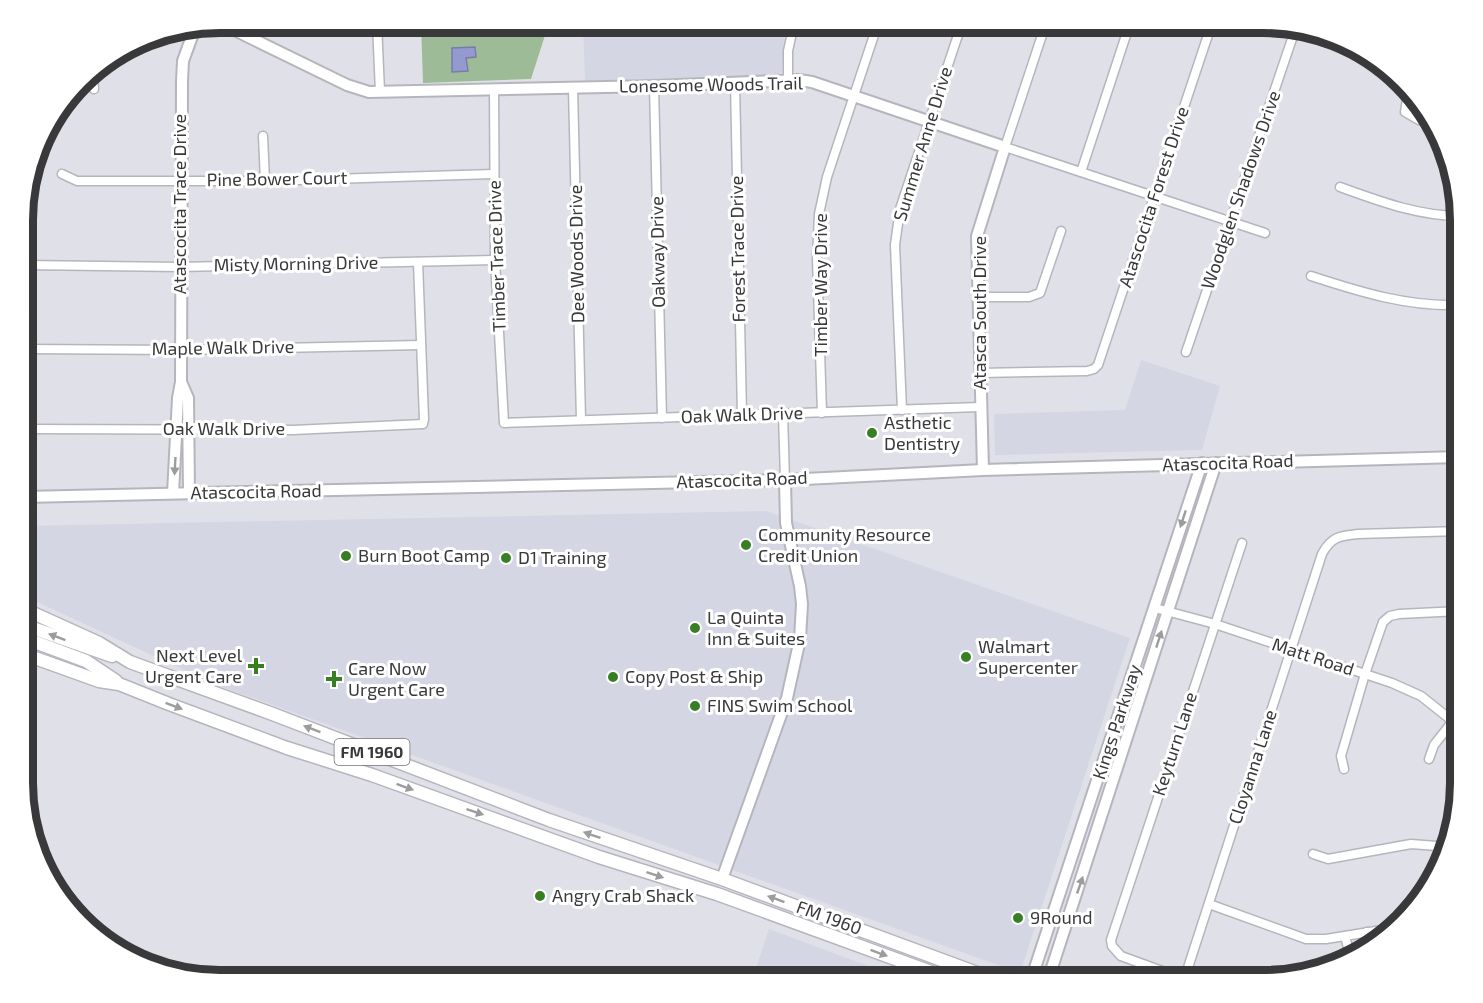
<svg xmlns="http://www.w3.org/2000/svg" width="1483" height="1003" viewBox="0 0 1483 1003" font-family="'Exo 2',sans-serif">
<rect width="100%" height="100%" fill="#e0e1e8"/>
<g fill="#d4d6e4">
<polygon points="583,23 788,23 784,37 782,71 777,75 585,81"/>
<polygon points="1141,360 1220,386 1202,450 995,455 994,414 1125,410"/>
<polygon points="766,511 1130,638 1020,973 214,684 24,596 24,526"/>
<polygon points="769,929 906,980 752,980"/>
</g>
<polygon fill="#9ebb97" points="421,23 549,23 531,79 423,83"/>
<polygon fill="#949ad0" stroke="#797da4" stroke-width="1.5" points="475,47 476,57 466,58 468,71 452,72 452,48"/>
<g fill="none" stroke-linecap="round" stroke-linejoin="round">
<defs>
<g id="street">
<polyline points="377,23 380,92"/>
<polyline points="1046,23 1005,147 1265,233"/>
<polyline points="788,80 788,51 794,23"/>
<polyline points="735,83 742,415"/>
<polyline points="654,86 662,418"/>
<polyline points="573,88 581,420"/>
<polyline points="94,89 93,77 96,68"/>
<polyline points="494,89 495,260 504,423 980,407"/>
<polyline points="1408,92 1405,112 1419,120 1434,122"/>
<polyline points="263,136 265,181"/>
<polyline points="1081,172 1130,23"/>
<polyline points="62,174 77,181 265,181 494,174"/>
<path d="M1340,187C1379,201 1418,216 1460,216"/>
<polyline points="24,265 180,267 495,260"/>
<path d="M1311,276C1360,292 1408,307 1460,305"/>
<polyline points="977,297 1029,297 1040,293 1061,231"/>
<polyline points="24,349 180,350 421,345"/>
<polyline points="1186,352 1296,27"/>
<polyline points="980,373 1087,371 1094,369 1098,365 1212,23"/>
<polyline points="902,410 895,245 900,209 962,23"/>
<polyline points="822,413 817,258 819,214 827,177 878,23"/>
<polyline points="783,414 785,480"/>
<polyline points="24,429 293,430 423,424 424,419 418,262"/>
<polyline points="1155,608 1215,624 1392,683 1421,696 1460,727"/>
<polyline points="1429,759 1434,745 1453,721"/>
<polyline points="1344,769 1341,756 1365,674 1383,622 1390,616 1399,614 1460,611"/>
<polyline points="1313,854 1328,859 1411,844 1450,847"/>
<polyline points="1209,904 1306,939 1326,939 1388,929"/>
<polyline points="1367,932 1369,944"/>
<polyline points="1345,936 1351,959"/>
<path d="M1184,980L1322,554C1331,537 1339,536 1358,534L1460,531"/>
<polyline points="1187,980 1121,956 1112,946 1111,940 1242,543"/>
</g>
<g id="secondary">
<polyline points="220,23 347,85 369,92 654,86 799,80 812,82 1005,147 977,236 983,470"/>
<polyline points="181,382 188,398 189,493"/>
<polyline points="173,493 178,398 181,382 182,81 183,61 195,28"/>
<polyline points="24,497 785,480 983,470 1460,457"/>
<polyline points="722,879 787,698 800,639 802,604 800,586 786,523 785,480"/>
<polyline points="1031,980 1202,463"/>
<polyline points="1048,980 1216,463"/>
</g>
<g id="primary">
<polyline points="24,609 99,643 130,662 270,713 549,820 722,879 996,980"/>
<polyline points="24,625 112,656"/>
<polyline points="24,638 86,661 116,681"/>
<polyline points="24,654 99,681 119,684 169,704 287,748 372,775 599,857 717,894 953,980"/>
</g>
</defs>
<use href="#street" stroke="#b5b6bd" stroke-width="11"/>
<use href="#secondary" stroke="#b5b6bd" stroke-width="14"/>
<use href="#primary" stroke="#b5b6bd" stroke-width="15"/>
<use href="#street" stroke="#fff" stroke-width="8"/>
<use href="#secondary" stroke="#fff" stroke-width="10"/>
<use href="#primary" stroke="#fff" stroke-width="12"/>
</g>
<defs><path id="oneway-solid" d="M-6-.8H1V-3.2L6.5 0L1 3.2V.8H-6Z" transform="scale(1.5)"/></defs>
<g fill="#9c9c9e">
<use href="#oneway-solid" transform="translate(175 466) rotate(93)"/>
<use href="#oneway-solid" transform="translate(1183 519) rotate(108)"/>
<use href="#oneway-solid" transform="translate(57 637) rotate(-159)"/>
<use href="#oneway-solid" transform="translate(1159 639) rotate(-72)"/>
<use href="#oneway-solid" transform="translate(174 706) rotate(21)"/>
<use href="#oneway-solid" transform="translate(312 729) rotate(-159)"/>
<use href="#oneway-solid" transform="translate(405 787) rotate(20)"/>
<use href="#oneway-solid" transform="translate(475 812) rotate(18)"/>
<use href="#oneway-solid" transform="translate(592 835) rotate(-161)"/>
<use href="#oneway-solid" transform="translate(655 875) rotate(18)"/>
<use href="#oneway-solid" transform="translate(1080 885) rotate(-71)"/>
<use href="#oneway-solid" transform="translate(776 899) rotate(-160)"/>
<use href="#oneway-solid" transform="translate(879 953) rotate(20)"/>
</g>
<g fill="#387f23" stroke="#fff" stroke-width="2">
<circle cx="872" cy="433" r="6"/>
<circle cx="746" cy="545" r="6"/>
<circle cx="346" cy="556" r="6"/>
<circle cx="506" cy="558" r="6"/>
<circle cx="695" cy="628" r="6"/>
<circle cx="966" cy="657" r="6"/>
<path d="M253 657h6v6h6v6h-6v6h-6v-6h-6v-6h6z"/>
<circle cx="613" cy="677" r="6"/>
<path d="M331 670h6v6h6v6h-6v6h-6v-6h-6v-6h6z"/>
<circle cx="695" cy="706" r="6"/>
<circle cx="540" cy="896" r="6"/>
<circle cx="1018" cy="918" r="6"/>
</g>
<g text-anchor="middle" stroke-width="6" stroke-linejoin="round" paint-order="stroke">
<rect fill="#fff" stroke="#747476" stroke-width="1.5" x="334.5" y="739" width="75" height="26" rx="4.5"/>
<g font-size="16" font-weight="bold" fill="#39393c">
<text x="372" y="758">FM 1960</text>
</g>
<g font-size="18" fill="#39393c" stroke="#fff">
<text transform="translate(711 85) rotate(-1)" y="6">Lonesome Woods Trail</text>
<text transform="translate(923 144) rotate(-73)" y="6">Summer Anne Drive</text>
<text transform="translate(277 179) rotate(-1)" y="6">Pine Bower Court</text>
<text transform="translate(1241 190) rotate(-71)" y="6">Woodglen Shadows Drive</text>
<text transform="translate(1154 197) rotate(-72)" y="6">Atascocita Forest Drive</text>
<text transform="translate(180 204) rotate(-90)" y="6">Atascocita Trace Drive</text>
<text transform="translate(738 249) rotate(-91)" y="6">Forest Trace Drive</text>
<text transform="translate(658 252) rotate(-91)" y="6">Oakway Drive</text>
<text transform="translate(577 254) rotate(-91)" y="6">Dee Woods Drive</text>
<text transform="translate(497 256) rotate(-92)" y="6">Timber Trace Drive</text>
<text transform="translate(296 264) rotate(-1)" y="6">Misty Morning Drive</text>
<text transform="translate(821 285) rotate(-90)" y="6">Timber Way Drive</text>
<text transform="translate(980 313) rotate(-90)" y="6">Atasca South Drive</text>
<text transform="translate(223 348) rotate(-1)" y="6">Maple Walk Drive</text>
<text transform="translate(742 415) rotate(-2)" y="6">Oak Walk Drive</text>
<text x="224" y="435">Oak Walk Drive</text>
<text transform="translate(1228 463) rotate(-2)" y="6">Atascocita Road</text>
<text transform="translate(742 480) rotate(-2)" y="6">Atascocita Road</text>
<text transform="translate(256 492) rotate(-1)" y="6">Atascocita Road</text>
<text transform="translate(1313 657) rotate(18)" y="6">Matt Road</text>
<text transform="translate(1117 722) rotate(-72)" y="6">Kings Parkway</text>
<text transform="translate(1175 744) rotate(-72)" y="6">Keyturn Lane</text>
<text transform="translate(1253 767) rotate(-72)" y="6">Cloyanna Lane</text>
<text transform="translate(829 918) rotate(20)" y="6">FM 1960</text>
</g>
<g font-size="18" fill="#39393c" stroke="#fff" text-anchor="start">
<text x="884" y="429">Asthetic<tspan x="884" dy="21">Dentistry</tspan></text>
<text x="758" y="541">Community Resource<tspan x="758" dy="21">Credit Union</tspan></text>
<text x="358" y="562">Burn Boot Camp</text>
<text x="518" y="564">D1 Training</text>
<text x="707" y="624">La Quinta<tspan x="707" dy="21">Inn &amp; Suites</tspan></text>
<text x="978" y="653">Walmart<tspan x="978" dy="21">Supercenter</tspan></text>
<text x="242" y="662" text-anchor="end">Next Level<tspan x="242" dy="21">Urgent Care</tspan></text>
<text x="348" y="675">Care Now<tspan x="348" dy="21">Urgent Care</tspan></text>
<text x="625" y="683">Copy Post &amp; Ship</text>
<text x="707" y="712">FINS Swim School</text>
<text x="552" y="902">Angry Crab Shack</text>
<text x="1030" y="924">9Round</text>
</g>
</g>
<path d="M0 0H1483V1003H0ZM220 33H1263A187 187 0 0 1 1450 220V783A187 187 0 0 1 1263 970H220A187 187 0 0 1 33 783V220A187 187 0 0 1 220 33Z" fill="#fff" fill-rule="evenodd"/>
<path fill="none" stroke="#39393c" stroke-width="8" d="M220 33H1263A187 187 0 0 1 1450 220V783A187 187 0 0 1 1263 970H220A187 187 0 0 1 33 783V220A187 187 0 0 1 220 33Z"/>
</svg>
